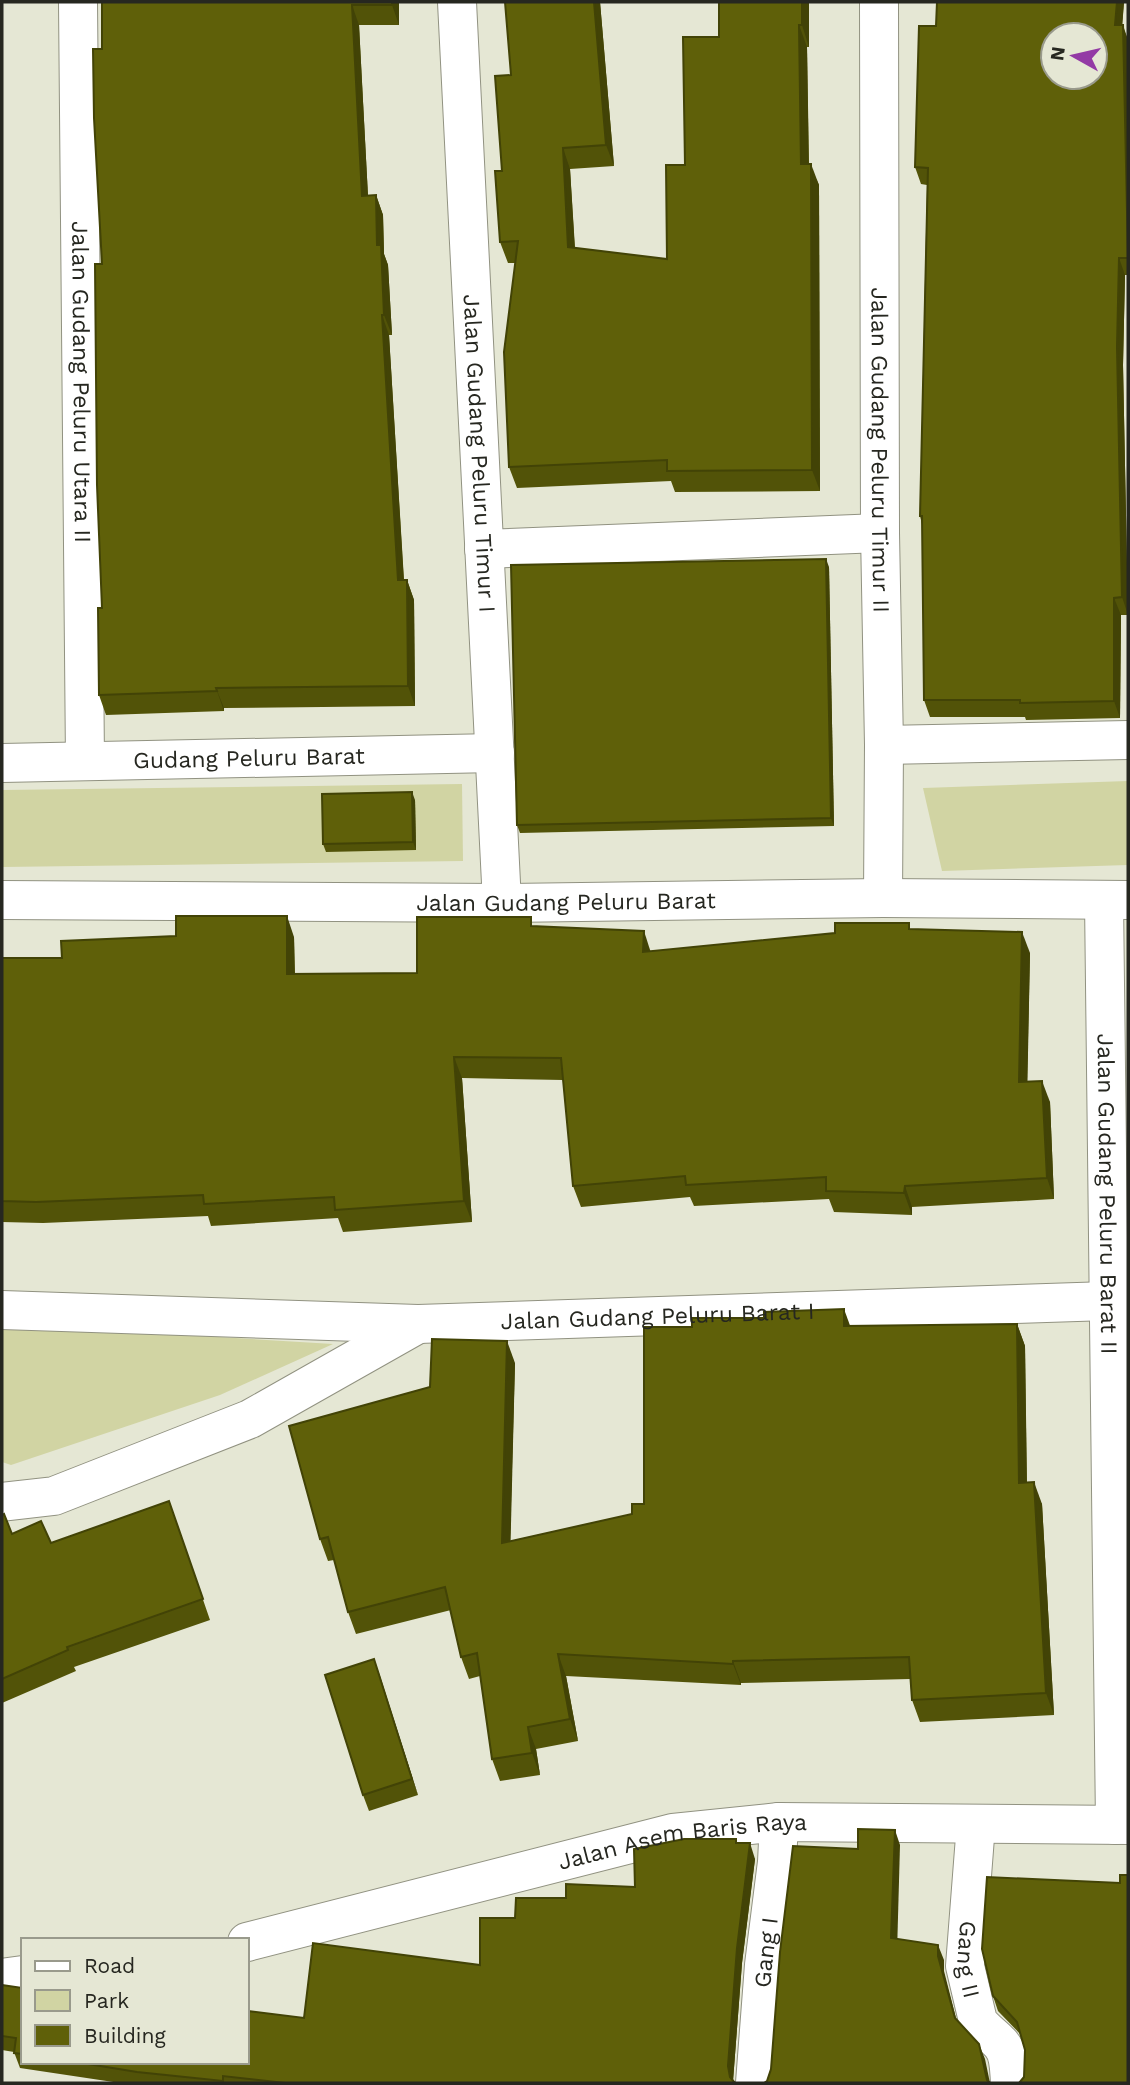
<svg xmlns="http://www.w3.org/2000/svg" width="1130" height="2085" viewBox="0 0 1130 2085" font-family="'Work Sans',sans-serif">
<rect width="100%" height="100%" fill="#e5e7d4"/>
<g fill="#d1d4a3">
<polygon points="1128,781 1128,865 942,871 923,788"/>
<polygon points="462,784 463,861 2,867 2,790"/>
<polygon points="2,1324 333,1344 220,1395 11,1465 2,1462"/>
</g>
<g fill="none" stroke-linecap="round" stroke-linejoin="round">
<defs>
<g id="minor">
<path id="s1" d="M78,2L85,761"/>
<path id="s2" d="M457,2L502,903"/>
<path id="s3" d="M879,2L880,533L884,745L883,898"/>
<polyline points="484,549 880,533"/>
<polyline points="884,745 1128,740"/>
<path id="s4" d="M2,763L495,753"/>
<path id="s5" d="M2,900L502,903L883,898L1128,900"/>
<path id="s6" d="M1104,900L1115,1825"/>
<path id="s7" d="M2,1310L418,1324L1108,1301"/>
<polyline points="2,1502 54,1496 250,1419 418,1324"/>
<path id="s8" d="M976,1824L965,1966L978,2021C984,2030 993,2035 1000,2043C1010,2053 1009,2070 1010,2083"/>
<path id="s9" d="M247,1942L673,1833L779,1822L1128,1825"/>
<polyline points="2,1978 23,1975"/>
<path id="s10" d="M755,2083L764,1965L777,1862L779,1822"/>
</g>
</defs>
<use href="#minor" stroke="#919281" stroke-width="40"/>
<use href="#minor" stroke="#fff" stroke-width="38"/>
</g>
<g fill="#525308">
<polygon points="102,2 399,2 399,25 359,25 368,196 376,195 383,215 384,254 388,265 392,335 389,335 404,580 407,580 414,600 415,706 224,708 224,711 106,715 99,695 102,608"/>
<polygon points="505,2 600,2 614,166 570,169 575,248 667,259 685,165 719,37 809,2 809,47 807,47 809,164 819,185 820,491 675,492 671,481 517,488 509,467 515,263 508,263 500,242 502,171 511,75"/>
<polygon points="1124,2 1122,25 1128,40 1128,275 1125,275 1123,365 1128,615 1121,615 1120,718 1026,720 1025,717 930,717 924,700 922,524 920,516 927,185 921,184 915,167 936,26"/>
<polygon points="829,567 834,826 520,833 517,825"/>
<polygon points="415,800 416,850 326,852 323,844"/>
<polygon points="534,926 651,951 912,929 1030,953 1027,1082 1050,1102 1054,1199 912,1207 912,1215 834,1212 829,1199 694,1206 690,1197 581,1207 573,1186 563,1080 462,1078 472,1222 343,1232 338,1218 211,1226 208,1216 43,1223 2,1222 2,958 62,958 294,937 295,974 417,973"/>
<polygon points="1017,1324 1025,1346 1027,1483 1042,1504 1054,1715 920,1722 912,1700 910,1679 741,1683 741,1685 566,1676 578,1741 536,1749 540,1775 500,1781 492,1759 480,1676 469,1679 461,1657 451,1610 356,1634 348,1612 334,1560 328,1561 320,1539 515,1363 510,1541 632,1514 644,1504 850,1326"/>
<polygon points="169,1501 210,1620 74,1667 76,1671 2,1703 2,1515 12,1534 51,1543"/>
<polygon points="374,1659 418,1795 369,1811 363,1795"/>
<polygon points="738,1843 755,1859 742,1963 733,2081 735,2083 120,2083 20,2068 14,2052 2,2050 2,1985 23,1988 23,2062 247,2062 304,2018 480,1965 515,1918 566,1898 635,1887"/>
<polygon points="1120,1883 1024,2077 1025,2050 1021,2035 998,2011 993,1996"/>
</g>
<g fill="#424306">
<polygon points="392,2 399,2 399,25 392,5"/>
<polygon points="594,2 600,2 614,166 606,145"/>
<polygon points="802,2 809,2 809,47 802,25"/>
<polygon points="1117,2 1124,2 1121,42 1115,25"/>
<polygon points="352,5 359,25 369,216 362,196"/>
<polygon points="799,25 807,47 809,185 801,164"/>
<polygon points="1123,25 1128,40 1128,259 1128,258"/>
<polygon points="563,148 570,169 576,269 568,247"/>
<polygon points="811,164 819,185 820,491 812,470"/>
<polygon points="376,195 383,215 384,254 388,265 392,335 384,315 377,245"/>
<polygon points="1119,258 1125,275 1123,365 1128,615 1122,597 1117,347"/>
<polygon points="382,315 389,335 405,600 398,580"/>
<polygon points="826,559 829,567 834,826 831,818"/>
<polygon points="407,580 414,600 415,706 408,686"/>
<polygon points="1114,598 1121,615 1120,718 1114,701"/>
<polygon points="216,688 224,708 224,711 217,691"/>
<polygon points="412,792 415,800 416,850 413,842"/>
<polygon points="287,916 294,937 295,995 287,974"/>
<polygon points="644,931 651,953 643,952"/>
<polygon points="1022,932 1030,953 1027,1104 1019,1082"/>
<polygon points="454,1057 462,1078 472,1222 464,1201"/>
<polygon points="1042,1081 1050,1102 1054,1199 1047,1178"/>
<polygon points="905,1186 912,1207 912,1215 904,1193"/>
<polygon points="844,1309 852,1331 844,1326"/>
<polygon points="1017,1324 1025,1346 1027,1505 1019,1483"/>
<polygon points="507,1341 515,1363 510,1565 502,1543"/>
<polygon points="1034,1482 1042,1504 1054,1715 1046,1693"/>
<polygon points="558,1654 566,1676 578,1741 570,1719"/>
<polygon points="374,1659 380,1676 418,1795 412,1779"/>
<polygon points="733,1661 741,1683 741,1685 733,1664"/>
<polygon points="528,1727 536,1749 540,1775 532,1753"/>
<polygon points="895,1830 900,1845 897,1953 891,1938"/>
<polygon points="750,1843 755,1859 742,1963 733,2081 730,2077 728,2066 737,1948"/>
<polygon points="938,1945 944,1960 944,1971 960,2034 955,2018 938,1956"/>
<polygon points="979,2044 985,2059 990,2083 988,2083"/>
</g>
<g fill="#5f6009" stroke="#424306" stroke-width="2" fill-rule="evenodd">
<polygon points="102,2 392,2 392,5 352,5 362,196 376,195 377,245 381,245 384,315 382,315 398,580 407,580 408,686 216,688 217,691 99,695 98,608 102,608 97,485 95,264 102,264 94,118 93,49 102,49"/>
<polygon points="505,2 594,2 606,145 563,148 568,247 667,259 666,165 685,165 683,37 719,37 719,2 802,2 802,25 799,25 801,164 811,164 812,470 667,471 667,460 509,467 504,352 518,241 500,242 495,171 502,171 495,76 511,75"/>
<path d="M937,2H1117L1115,25H1123L1128,258H1119L1117,347L1122,597L1114,598V701L1020,703V700H924L922,516H920L928,168L915,167L919,26H936ZM1053,35H1095V77H1053Z"/>
<polygon points="826,559 831,818 517,825 511,565"/>
<polygon points="412,792 413,842 323,844 322,794"/>
<polygon points="176,916 287,916 287,974 417,973 417,917 531,917 531,926 644,931 643,952 835,933 835,923 909,923 909,929 1022,932 1019,1082 1042,1081 1047,1178 905,1186 904,1193 826,1191 826,1177 686,1185 685,1176 573,1186 561,1058 454,1057 464,1201 335,1210 334,1197 204,1204 203,1195 36,1202 2,1201 2,958 62,958 61,941 176,936"/>
<polygon points="844,1309 844,1326 1017,1324 1019,1483 1034,1482 1046,1693 912,1700 909,1657 733,1661 733,1664 558,1654 570,1719 528,1727 532,1753 492,1759 477,1653 461,1657 445,1587 348,1612 328,1537 320,1539 289,1426 430,1387 432,1339 507,1341 502,1543 632,1514 632,1504 644,1504 644,1327 692,1327 692,1318 764,1318 764,1312"/>
<polygon points="169,1501 203,1599 67,1647 68,1650 2,1679 2,1515 4,1514 12,1534 41,1521 51,1543"/>
<polygon points="374,1659 412,1779 363,1795 325,1675"/>
<polygon points="858,1829 895,1830 891,1938 938,1945 938,1956 955,2018 979,2044 987,2080 990,2083 764,2083 767,2081 771,2069 780,1952 793,1846 858,1849"/>
<polygon points="684,1839 736,1839 736,1843 750,1843 737,1948 728,2066 730,2077 735,2083 285,2083 223,2076 223,2081 137,2072 76,2062 247,2062 247,2011 304,2018 313,1943 480,1965 480,1918 515,1918 516,1898 566,1898 566,1884 635,1887 634,1849"/>
<polygon points="1120,1875 1128,1875 1128,2083 1019,2083 1024,2077 1025,2050 1017,2022 993,1996 982,1949 987,1877 1120,1883"/>
<polygon points="2,1985 23,1988 23,2054 14,2053 16,2038 2,2036"/>
</g>
<g text-anchor="middle" stroke-width="7" stroke-linejoin="round" paint-order="stroke">
<g font-size="23" fill="#262720" stroke="#e5e7d4">
<text dy="8" stroke="none"><textPath href="#s1" startOffset="380">Jalan Gudang Peluru Utara II</textPath></text>
<text dy="8" stroke="none"><textPath href="#s3" startOffset="448">Jalan Gudang Peluru Timur II</textPath></text>
<text dy="8" stroke="none"><textPath href="#s2" startOffset="452">Jalan Gudang Peluru Timur I</textPath></text>
<text dy="8" stroke="none"><textPath href="#s4" startOffset="247">Gudang Peluru Barat</textPath></text>
<text dy="8" stroke="none"><textPath href="#s5" startOffset="564">Jalan Gudang Peluru Barat</textPath></text>
<text dy="8" stroke="none"><textPath href="#s6" startOffset="294">Jalan Gudang Peluru Barat II</textPath></text>
<text dy="8" stroke="none"><textPath href="#s7" startOffset="656">Jalan Gudang Peluru Barat I</textPath></text>
<text dy="8" stroke="none"><textPath href="#s9" startOffset="448">Jalan Asem Baris Raya</textPath></text>
<text dy="8" stroke="none"><textPath href="#s10" startOffset="131">Gang I</textPath></text>
<text dy="8" stroke="none"><textPath href="#s8" startOffset="136">Gang II</textPath></text>
</g>
</g>
<rect width="1130" height="2085" fill="none" stroke="#262720" stroke-width="7"/>
<rect x="21" y="1938" width="228" height="126" fill="#e5e7d4" stroke="#999a8c" stroke-width="2"/>
<rect x="35" y="1961" width="35" height="10" fill="#ffffff" stroke="#999a8c" stroke-width="2"/>
<text x="84" y="1973" font-size="21" fill="#262720">Road</text>
<rect x="35" y="1990" width="35" height="21" fill="#d1d4a3" stroke="#999a8c" stroke-width="2"/>
<text x="84" y="2008" font-size="21" fill="#262720">Park</text>
<rect x="35" y="2025" width="35" height="21" fill="#5f6009" stroke="#999a8c" stroke-width="2"/>
<text x="84" y="2043" font-size="21" fill="#262720">Building</text>
<g transform="translate(1074 56) rotate(278)"><circle r="33" fill="#e5e7d4" stroke="#999a8c" stroke-width="2"/>
<path d="M0-5L12 26L0 18L-12 26Z" fill="#933aa5"/>
<text y="-10" font-size="19" font-weight="bold" text-anchor="middle" fill="#262720">N</text>
</g>
</svg>
